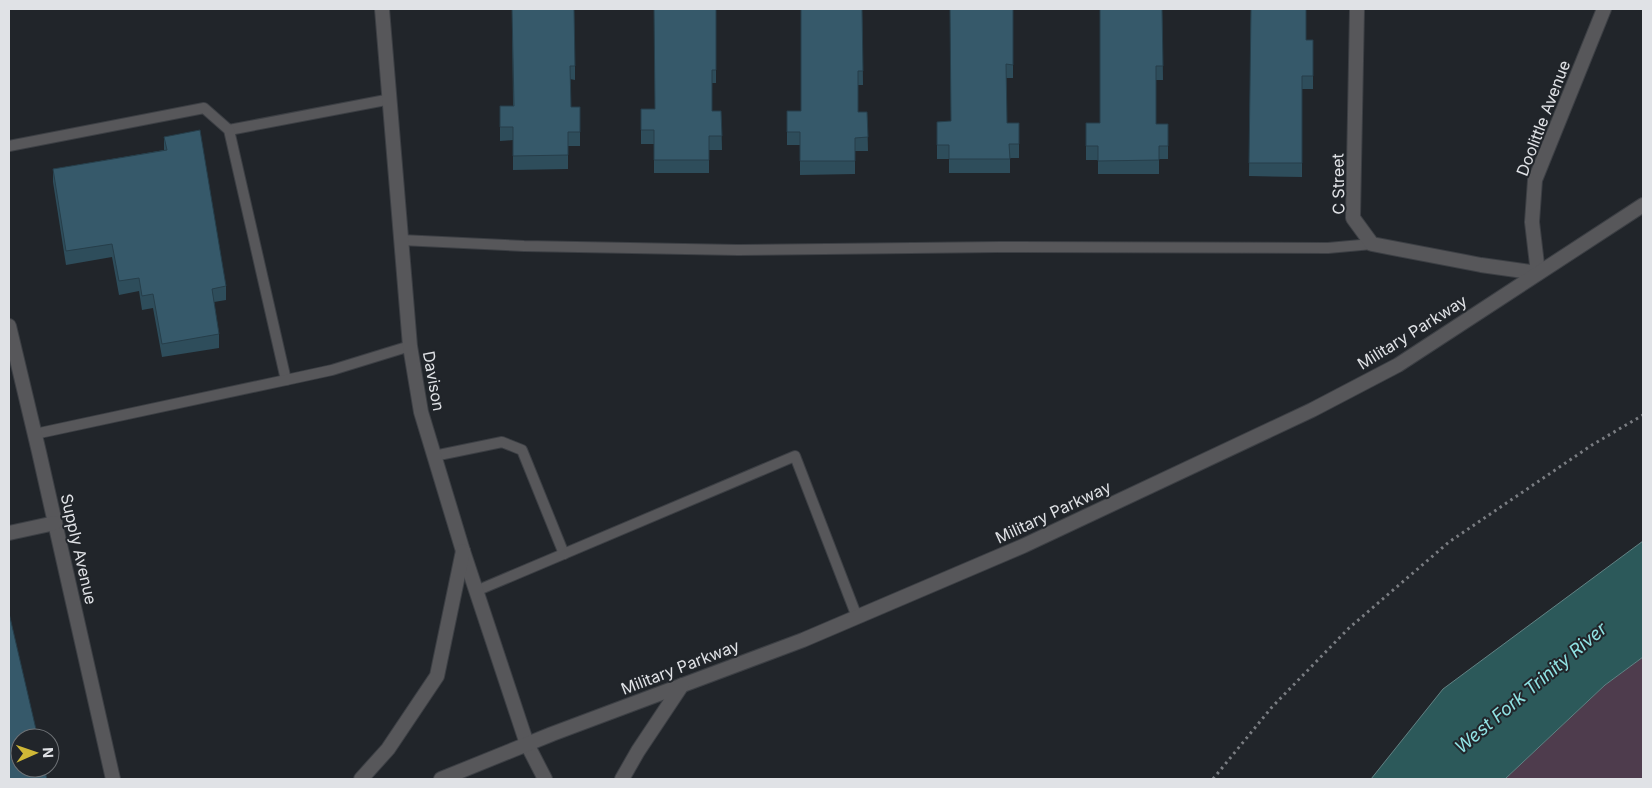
<svg xmlns="http://www.w3.org/2000/svg" width="1652" height="788" viewBox="0 0 1652 788" font-family="Inter,sans-serif">
<rect width="100%" height="100%" fill="#21252a"/>
<polygon fill="#4e3c4d" points="1643,657 1643,779 1505,779 1605,685"/>
<polygon fill="#2c595a" stroke="#628284" points="1643,541 1643,657 1605,685 1505,779 1371,779 1443,689"/>
<g fill="none" stroke-linecap="round" stroke-linejoin="round">
<defs>
<g id="service">
<polyline points="229,130 391,99"/>
<polyline points="9,146 204,108 229,130 286,380"/>
<polyline points="401,240 524,246 738,250 998,247 1328,248 1372,244"/>
<polyline points="35,434 286,380 332,370 410,346"/>
<polyline points="434,456 502,442 522,450 564,554"/>
<polyline points="476,591 795,456 857,617"/>
</g>
<g id="minor">
<polyline points="382,9 410,346 421,412 463,551 527,744"/>
<polyline points="1357,9 1353,218 1372,244 1481,265 1538,273 1532,222 1535,180 1604,9"/>
<polyline points="9,326 39,452 113,779"/>
<polyline points="9,533 55,523"/>
</g>
<g id="tertiary">
<polyline points="527,744 545,779"/>
<polyline points="361,779 388,749 437,676 463,551"/>
<polyline points="441,779 552,734 803,640 1023,546 1312,410 1398,365 1643,205"/>
<polyline points="622,779 638,751 682,685"/>
</g>
</defs>
<use href="#service" stroke="#3c3f44" stroke-width="12"/>
<use href="#minor" stroke="#3c3f44" stroke-width="16"/>
<use href="#tertiary" stroke="#3c3f44" stroke-width="16"/>
<polyline stroke="#7a7d82" stroke-width="3" stroke-dasharray="2.5 4" stroke-linecap="butt" points="1213,779 1272,707 1349,628 1449,542 1592,445 1643,415"/>
<use href="#service" stroke="#57575a" stroke-width="10"/>
<use href="#minor" stroke="#57575a" stroke-width="14"/>
<use href="#tertiary" stroke="#57575a" stroke-width="14"/>
</g>
<g fill="#2e4d5b">
<polygon points="512,9 575,66 575,80 570,79 571,107 580,107 580,146 568,146 568,169 513,170 513,140 500,141 500,106 513,106"/>
<polygon points="716,9 716,83 712,83 712,111 721,111 722,150 709,150 709,173 654,173 654,144 641,144 641,109 655,109"/>
<polygon points="862,9 863,85 858,85 858,112 867,112 868,151 855,151 855,174 800,175 800,145 787,145 787,111 801,111"/>
<polygon points="1013,9 1013,78 1006,78 1007,123 1019,123 1019,158 1010,158 1010,173 949,173 949,159 937,159 937,122 951,121"/>
<polygon points="1162,9 1163,80 1156,80 1156,124 1168,124 1168,159 1159,159 1159,174 1098,174 1098,160 1086,160 1086,123 1100,123"/>
<polygon points="1251,9 1306,40 1313,40 1313,89 1302,89 1302,177 1249,176"/>
<polygon points="164,137 226,286 226,300 214,302 219,334 219,348 162,357 153,308 142,310 139,291 119,295 112,257 66,265 53,182 53,169 164,150"/>
</g>
<g fill="#36596a" stroke="#263e4a">
<polygon points="512,9 574,9 575,66 570,66 571,107 580,107 580,132 568,132 568,155 513,156 513,127 500,127 500,106 514,106"/>
<polygon points="654,9 716,9 716,70 712,70 712,111 721,111 722,136 709,136 709,160 654,160 654,130 641,130 641,109 655,109"/>
<polygon points="801,9 862,9 863,71 858,71 858,112 867,112 868,137 855,138 855,161 800,161 800,132 787,132 787,111 801,111"/>
<polygon points="950,9 1013,9 1013,65 1006,64 1007,123 1019,123 1019,144 1009,144 1010,159 949,159 949,145 937,145 937,122 951,121"/>
<polygon points="1100,9 1162,9 1163,66 1156,66 1156,124 1168,124 1168,146 1159,146 1159,160 1098,161 1098,146 1086,146 1086,123 1100,123"/>
<polygon points="1251,9 1306,9 1306,40 1313,40 1313,76 1302,76 1302,163 1249,163"/>
<polygon points="200,130 226,286 212,289 219,334 162,344 153,294 142,296 139,278 119,281 112,244 66,251 53,169 167,150 164,137"/>
<polygon points="9,613 38,738 20,738 20,768 44,768 47,779 9,779"/>
</g>
<g text-anchor="middle" stroke-width="4" stroke-linejoin="round" paint-order="stroke">
<g font-size="16" fill="#e0e2e6" stroke="#21252a">
<text transform="translate(1543 118) rotate(-69)" y="6">Doolittle Avenue</text>
<text transform="translate(1338 184) rotate(-91)" y="6">C Street</text>
<text transform="translate(1412 332) rotate(-32)" y="6">Military Parkway</text>
<text transform="translate(434 381) rotate(80)" y="6">Davison</text>
<text transform="translate(1053 512) rotate(-25)" y="6">Military Parkway</text>
<text transform="translate(79 549) rotate(77)" y="6">Supply Avenue</text>
<text transform="translate(680 667) rotate(-21)" y="6">Military Parkway</text>
</g>
<g font-size="18" font-style="italic" fill="#90e2e3" stroke="#21252a">
<text transform="translate(1531 688) rotate(-40)" y="6">West Fork Trinity River</text>
</g>
</g>
<rect width="1652" height="788" fill="none" stroke="#e0e2e6" stroke-width="20"/>
<g transform="translate(35 753) rotate(88)"><circle r="24" fill="#21252a" stroke="#6d7175"/>
<path d="M0-4L9 19L0 12L-9 19Z" fill="#cfb837"/>
<text y="-8" font-size="14" font-weight="bold" text-anchor="middle" fill="#e0e2e6">N</text>
</g>
</svg>
